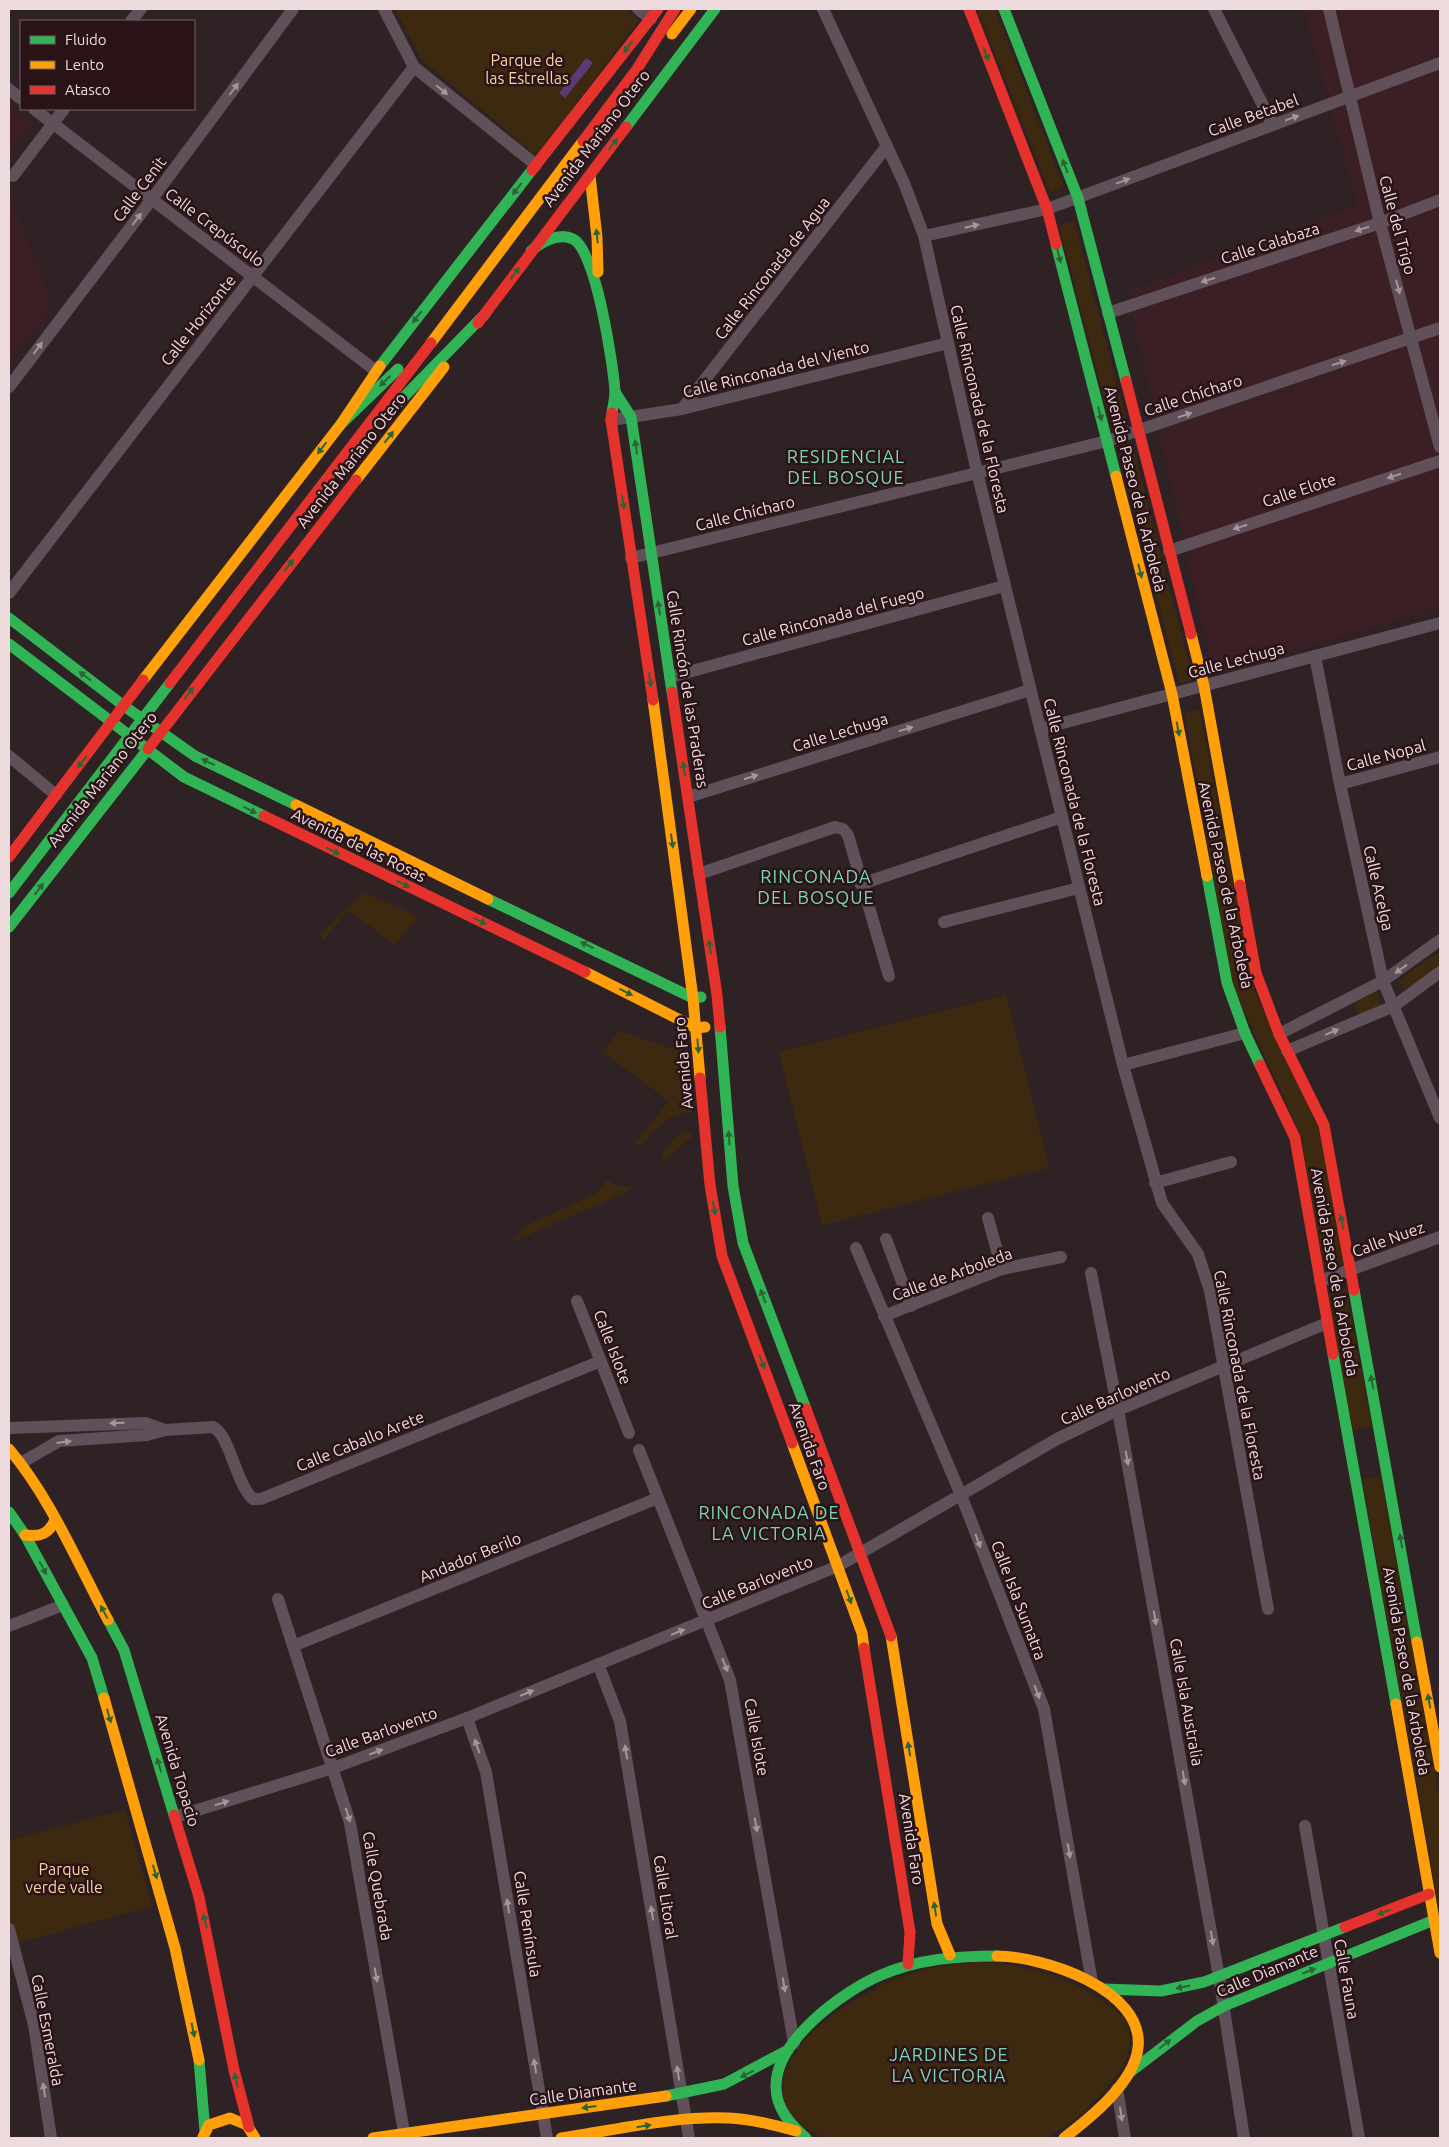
<svg xmlns="http://www.w3.org/2000/svg" width="1449" height="2147" viewBox="0 0 1449 2147" font-family="Ubuntu,sans-serif">
<rect width="100%" height="100%" fill="#2f2224"/>
<g fill="#3c1f24">
<polygon points="1304,9 1440,9 1440,608 1214,673 1127,292 1357,205"/>
<polygon points="9,107 32,124 9,155"/>
<polygon points="9,195 53,306 9,363"/>
</g>
<g fill="#3c290f">
<polygon points="395,9 625,9 639,20 537,156 421,59"/>
<polygon points="977,9 995,9 1064,187 1050,192"/>
<polygon points="1074,221 1128,426 1112,430 1059,225"/>
<polygon points="1135,454 1193,680 1179,683 1121,458"/>
<polygon points="1199,709 1254,990 1319,1129 1343,1265 1324,1271 1301,1136 1233,987 1185,713"/>
<polygon points="364,892 418,916 395,945 348,910 323,941 321,933"/>
<polygon points="1440,951 1440,965 1405,990 1398,981"/>
<polygon points="1376,992 1382,1006 1359,1015 1353,1002"/>
<polygon points="1006,995 1049,1168 822,1225 779,1052"/>
<path d="M619,1031L670,1048L683,1043L689,1050L692,1112C669,1113 654,1130 640,1146L635,1144L669,1101L603,1052Z"/>
<path d="M684,1132L693,1134L692,1137L660,1164C663,1149 670,1140 684,1132Z"/>
<polygon points="607,1180 620,1187 633,1186 627,1192 512,1242 527,1225 595,1194"/>
<polygon points="1346,1288 1372,1427 1352,1430 1328,1295"/>
<polygon points="1381,1476 1440,1803 1440,1913 1362,1479"/>
<polygon points="125,1810 152,1906 12,1945 9,1930 9,1840"/>
<path d="M976,1962L1010,1965L1038,1971L1077,1985L1115,2009L1123,2018L1129,2031L1130,2046L1124,2066L1106,2089L1080,2116L1047,2138H822C809,2130 792,2122 786,2106C763,2046 866,1988 912,1973C933,1966 954,1964 976,1962Z"/>
</g>
<polygon fill="#5b3b77" points="586,58 593,63 565,98 559,93"/>
<g fill="none" stroke-linecap="round" stroke-linejoin="round">
<g stroke="#5f505a" stroke-width="12">
<polyline points="384,9 414,67 536,165"/>
<polyline points="638,9 651,19"/>
<polyline points="823,9 904,183 924,236 977,472 1123,1065 1162,1203 1198,1254 1210,1291 1268,1609"/>
<polyline points="1214,9 1273,125"/>
<polyline points="1329,9 1380,223 1440,447"/>
<polyline points="131,21 141,9"/>
<polyline points="9,89 21,99"/>
<polyline points="34,109 376,371"/>
<polyline points="13,176 64,109"/>
<polyline points="924,236 1047,209 1440,63"/>
<polyline points="1108,313 1380,223 1440,200"/>
<polyline points="9,387 152,199 293,9"/>
<polyline points="682,409 887,146"/>
<polyline points="611,420 682,409 948,343"/>
<polyline points="1169,551 1440,461"/>
<polyline points="631,558 1107,441 1440,328"/>
<polyline points="9,593 414,67"/>
<polyline points="1315,656 1340,784 1383,981 1440,1118"/>
<polyline points="670,677 1004,586"/>
<polyline points="1040,729 1440,623"/>
<polyline points="9,756 56,795"/>
<polyline points="1340,784 1440,757"/>
<polyline points="688,797 1030,690"/>
<polyline points="699,874 835,827 843,829 848,835 889,976"/>
<polyline points="861,884 1062,817"/>
<polyline points="944,922 1079,888"/>
<polyline points="1279,1034 1383,981 1440,940"/>
<polyline points="1287,1051 1394,1006 1440,972"/>
<polyline points="1123,1065 1245,1033"/>
<polyline points="1155,1183 1231,1162"/>
<polyline points="988,1218 1002,1269"/>
<polyline points="886,1239 911,1306"/>
<polyline points="856,1248 961,1495 1044,1709 1092,1982"/>
<polyline points="1091,1273 1118,1410 1219,1977 1244,2138"/>
<polyline points="1320,1281 1440,1237"/>
<polyline points="577,1301 629,1433"/>
<polyline points="884,1316 1002,1269 1061,1257"/>
<polyline points="9,1428 145,1423 165,1430"/>
<polyline points="639,1450 730,1680 794,2043"/>
<path d="M21,1463L59,1441L147,1435L165,1430L213,1427C230,1435 236,1484 253,1499H261L601,1361"/>
<polyline points="278,1599 350,1823 405,2138"/>
<polyline points="9,1626 63,1605"/>
<polyline points="293,1646 658,1498"/>
<polyline points="598,1664 620,1721 689,2138"/>
<polyline points="467,1718 486,1772 547,2138"/>
<polyline points="175,1817 333,1768 467,1718 838,1566 1057,1439 1118,1410 1327,1323"/>
<polyline points="1305,1826 1359,2138"/>
<polyline points="9,1929 34,2025 51,2138"/>
<polyline points="1117,2089 1125,2138"/>
</g>
<g stroke="#30b455" stroke-width="11">
<polyline points="1004,9 1078,198 1126,381"/>
<polyline points="626,127 715,9"/>
<polyline points="1056,244 1116,476"/>
<path d="M531,251C541,242 559,232 573,239C596,250 613,364 615,391C615,398 613,406 612,413"/>
<polyline points="380,366 532,170"/>
<polyline points="615,392 631,417 672,692"/>
<polyline points="397,404 486,313"/>
<polyline points="341,424 398,369"/>
<polyline points="9,618 124,706 195,756 296,805"/>
<polyline points="9,644 184,777 264,816"/>
<polyline points="1207,876 1227,983 1245,1033 1260,1065"/>
<polyline points="9,893 170,683"/>
<polyline points="488,899 693,998 701,997"/>
<polyline points="9,927 148,749"/>
<polyline points="720,1027 733,1186 743,1243 806,1409"/>
<polyline points="1354,1290 1417,1642"/>
<polyline points="1333,1354 1396,1704"/>
<polyline points="9,1512 25,1535 92,1658 104,1698"/>
<polyline points="108,1620 124,1650 174,1815"/>
<polyline points="1103,1989 1161,1991 1204,1982 1345,1927"/>
<polyline points="199,2060 205,2131"/>
<polyline points="1129,2073 1197,2021 1224,2006 1434,1920"/>
<polyline points="666,2096 724,2084 788,2050"/>
<path d="M806,2138C791,2125 776,2109 776,2087C775,2041 843,1991 881,1975C918,1959 957,1956 997,1956"/>
</g>
<g stroke="#ff9f0a" stroke-width="11">
<polyline points="672,34 691,9"/>
<polyline points="590,176 597,237 598,272"/>
<polyline points="431,343 583,141"/>
<polyline points="1116,476 1172,694 1207,876"/>
<polyline points="356,480 444,367"/>
<polyline points="1191,634 1204,686 1240,885"/>
<polyline points="143,680 341,424 380,366"/>
<polyline points="653,700 693,998 700,1078"/>
<polyline points="296,805 488,899"/>
<polyline points="585,972 696,1028 705,1027"/>
<polyline points="792,1443 862,1633 864,1648"/>
<path d="M9,1449C50,1497 78,1564 108,1620"/>
<path d="M25,1535C40,1537 49,1534 55,1520"/>
<polyline points="891,1636 937,1924 950,1955"/>
<polyline points="1417,1642 1440,1767"/>
<polyline points="104,1698 175,1948 199,2060"/>
<polyline points="1396,1704 1440,1953"/>
<path d="M997,1956C1042,1956 1145,1989 1138,2048C1134,2083 1090,2118 1064,2138"/>
<polyline points="203,2137 209,2125 230,2118 247,2125 255,2138"/>
<polyline points="373,2138 666,2096"/>
<path d="M561,2138C616,2130 672,2116 728,2118C752,2119 774,2125 796,2131"/>
</g>
<g stroke="#e5322d" stroke-width="11">
<polyline points="969,9 1047,209 1056,244"/>
<polyline points="583,141 637,69 675,9"/>
<polyline points="532,170 658,9"/>
<polyline points="478,323 626,127"/>
<polyline points="1126,381 1191,634"/>
<polyline points="612,413 611,420 653,700"/>
<polyline points="170,683 431,343"/>
<polyline points="672,692 717,995 720,1027"/>
<polyline points="148,749 356,480"/>
<polyline points="264,816 585,972"/>
<polyline points="9,857 143,680"/>
<polyline points="1240,885 1256,973 1279,1034 1324,1125 1354,1290"/>
<polyline points="1260,1065 1295,1138 1333,1354"/>
<polyline points="700,1078 710,1185 722,1256 792,1443"/>
<polyline points="806,1409 891,1636"/>
<polyline points="864,1648 910,1932 908,1964"/>
<polyline points="174,1815 199,1897 234,2070 249,2127"/>
<polyline points="1345,1927 1429,1894"/>
</g>
</g>
<defs><path id="oneway-solid" d="M-6-.8H1V-3.2L6.5 0L1 3.2V.8H-6Z" transform="scale(1.25)"/></defs>
<g fill="#2d6436">
<use href="#oneway-solid" transform="translate(628 47) rotate(128)"/>
<use href="#oneway-solid" transform="translate(986 54) rotate(69)"/>
<use href="#oneway-solid" transform="translate(613 144) rotate(-53)"/>
<use href="#oneway-solid" transform="translate(1065 166) rotate(-111)"/>
<use href="#oneway-solid" transform="translate(517 189) rotate(128)"/>
<use href="#oneway-solid" transform="translate(597 236) rotate(-96)"/>
<use href="#oneway-solid" transform="translate(1059 256) rotate(75)"/>
<use href="#oneway-solid" transform="translate(515 273) rotate(-54)"/>
<use href="#oneway-solid" transform="translate(417 317) rotate(128)"/>
<use href="#oneway-solid" transform="translate(385 381) rotate(136)"/>
<use href="#oneway-solid" transform="translate(1100 414) rotate(75)"/>
<use href="#oneway-solid" transform="translate(389 437) rotate(-52)"/>
<use href="#oneway-solid" transform="translate(636 447) rotate(-98)"/>
<use href="#oneway-solid" transform="translate(322 448) rotate(128)"/>
<use href="#oneway-solid" transform="translate(623 502) rotate(82)"/>
<use href="#oneway-solid" transform="translate(289 565) rotate(-52)"/>
<use href="#oneway-solid" transform="translate(1140 571) rotate(76)"/>
<use href="#oneway-solid" transform="translate(659 608) rotate(-99)"/>
<use href="#oneway-solid" transform="translate(85 676) rotate(-143)"/>
<use href="#oneway-solid" transform="translate(650 680) rotate(82)"/>
<use href="#oneway-solid" transform="translate(189 693) rotate(-52)"/>
<use href="#oneway-solid" transform="translate(1178 729) rotate(79)"/>
<use href="#oneway-solid" transform="translate(82 762) rotate(128)"/>
<use href="#oneway-solid" transform="translate(208 762) rotate(-155)"/>
<use href="#oneway-solid" transform="translate(684 769) rotate(-99)"/>
<use href="#oneway-solid" transform="translate(250 810) rotate(26)"/>
<use href="#oneway-solid" transform="translate(672 841) rotate(82)"/>
<use href="#oneway-solid" transform="translate(333 851) rotate(27)"/>
<use href="#oneway-solid" transform="translate(403 884) rotate(26)"/>
<use href="#oneway-solid" transform="translate(39 889) rotate(-52)"/>
<use href="#oneway-solid" transform="translate(480 921) rotate(26)"/>
<use href="#oneway-solid" transform="translate(587 945) rotate(-154)"/>
<use href="#oneway-solid" transform="translate(710 947) rotate(-98)"/>
<use href="#oneway-solid" transform="translate(626 992) rotate(27)"/>
<use href="#oneway-solid" transform="translate(698 1046) rotate(85)"/>
<use href="#oneway-solid" transform="translate(729 1138) rotate(-94)"/>
<use href="#oneway-solid" transform="translate(714 1208) rotate(80)"/>
<use href="#oneway-solid" transform="translate(1342 1222) rotate(-101)"/>
<use href="#oneway-solid" transform="translate(763 1296) rotate(-111)"/>
<use href="#oneway-solid" transform="translate(762 1362) rotate(70)"/>
<use href="#oneway-solid" transform="translate(1372 1382) rotate(-101)"/>
<use href="#oneway-solid" transform="translate(1401 1541) rotate(-100)"/>
<use href="#oneway-solid" transform="translate(43 1568) rotate(62)"/>
<use href="#oneway-solid" transform="translate(849 1597) rotate(70)"/>
<use href="#oneway-solid" transform="translate(104 1612) rotate(-118)"/>
<use href="#oneway-solid" transform="translate(1429 1701) rotate(-100)"/>
<use href="#oneway-solid" transform="translate(109 1716) rotate(74)"/>
<use href="#oneway-solid" transform="translate(909 1749) rotate(-99)"/>
<use href="#oneway-solid" transform="translate(159 1765) rotate(-107)"/>
<use href="#oneway-solid" transform="translate(155 1872) rotate(74)"/>
<use href="#oneway-solid" transform="translate(935 1909) rotate(-99)"/>
<use href="#oneway-solid" transform="translate(1384 1912) rotate(159)"/>
<use href="#oneway-solid" transform="translate(205 1921) rotate(-104)"/>
<use href="#oneway-solid" transform="translate(1309 1971) rotate(-22)"/>
<use href="#oneway-solid" transform="translate(1183 1987) rotate(168)"/>
<use href="#oneway-solid" transform="translate(193 2030) rotate(78)"/>
<use href="#oneway-solid" transform="translate(1165 2044) rotate(-39)"/>
<use href="#oneway-solid" transform="translate(747 2074) rotate(153)"/>
<use href="#oneway-solid" transform="translate(236 2080) rotate(-103)"/>
<use href="#oneway-solid" transform="translate(589 2107) rotate(172)"/>
<use href="#oneway-solid" transform="translate(644 2126) rotate(-9)"/>
</g>
<g fill="#a6969c">
<use href="#oneway-solid" transform="translate(234 89) rotate(-53)"/>
<use href="#oneway-solid" transform="translate(442 90) rotate(39)"/>
<use href="#oneway-solid" transform="translate(1292 118) rotate(-20)"/>
<use href="#oneway-solid" transform="translate(1123 181) rotate(-20)"/>
<use href="#oneway-solid" transform="translate(137 219) rotate(-53)"/>
<use href="#oneway-solid" transform="translate(972 226) rotate(-13)"/>
<use href="#oneway-solid" transform="translate(1362 229) rotate(162)"/>
<use href="#oneway-solid" transform="translate(1208 280) rotate(162)"/>
<use href="#oneway-solid" transform="translate(1398 287) rotate(75)"/>
<use href="#oneway-solid" transform="translate(38 348) rotate(-53)"/>
<use href="#oneway-solid" transform="translate(1339 363) rotate(-18)"/>
<use href="#oneway-solid" transform="translate(1185 415) rotate(-18)"/>
<use href="#oneway-solid" transform="translate(1394 476) rotate(162)"/>
<use href="#oneway-solid" transform="translate(1240 527) rotate(162)"/>
<use href="#oneway-solid" transform="translate(906 729) rotate(-17)"/>
<use href="#oneway-solid" transform="translate(751 777) rotate(-17)"/>
<use href="#oneway-solid" transform="translate(1401 969) rotate(144)"/>
<use href="#oneway-solid" transform="translate(1332 1032) rotate(-23)"/>
<use href="#oneway-solid" transform="translate(117 1423) rotate(179)"/>
<use href="#oneway-solid" transform="translate(64 1442) rotate(-7)"/>
<use href="#oneway-solid" transform="translate(1127 1458) rotate(80)"/>
<use href="#oneway-solid" transform="translate(978 1541) rotate(69)"/>
<use href="#oneway-solid" transform="translate(1155 1618) rotate(80)"/>
<use href="#oneway-solid" transform="translate(678 1632) rotate(-22)"/>
<use href="#oneway-solid" transform="translate(725 1665) rotate(68)"/>
<use href="#oneway-solid" transform="translate(1037 1692) rotate(69)"/>
<use href="#oneway-solid" transform="translate(527 1693) rotate(-22)"/>
<use href="#oneway-solid" transform="translate(477 1746) rotate(-110)"/>
<use href="#oneway-solid" transform="translate(376 1752) rotate(-21)"/>
<use href="#oneway-solid" transform="translate(626 1752) rotate(-99)"/>
<use href="#oneway-solid" transform="translate(1184 1778) rotate(80)"/>
<use href="#oneway-solid" transform="translate(222 1803) rotate(-17)"/>
<use href="#oneway-solid" transform="translate(348 1815) rotate(72)"/>
<use href="#oneway-solid" transform="translate(756 1825) rotate(80)"/>
<use href="#oneway-solid" transform="translate(1069 1851) rotate(80)"/>
<use href="#oneway-solid" transform="translate(508 1906) rotate(-99)"/>
<use href="#oneway-solid" transform="translate(652 1913) rotate(-99)"/>
<use href="#oneway-solid" transform="translate(1212 1938) rotate(80)"/>
<use href="#oneway-solid" transform="translate(376 1975) rotate(80)"/>
<use href="#oneway-solid" transform="translate(784 1985) rotate(80)"/>
<use href="#oneway-solid" transform="translate(535 2066) rotate(-99)"/>
<use href="#oneway-solid" transform="translate(678 2073) rotate(-99)"/>
<use href="#oneway-solid" transform="translate(44 2090) rotate(-99)"/>
<use href="#oneway-solid" transform="translate(1121 2114) rotate(81)"/>
</g>
<g text-anchor="middle" stroke-width="5" stroke-linejoin="round" paint-order="stroke">
<g font-size="16" fill="#fbd19b" stroke="#2a1317">
<text x="527" y="66">Parque de<tspan x="527" dy="18">las Estrellas</tspan></text>
<text x="64" y="1875">Parque<tspan x="64" dy="18">verde valle</tspan></text>
</g>
<g font-size="16" fill="#eddbdd" stroke="#2a1317">
<text transform="translate(1253 115) rotate(-20)" y="6">Calle Betabel</text>
<text transform="translate(596 138) rotate(-53)" y="6">Avenida Mariano Otero</text>
<text transform="translate(139 189) rotate(-53)" y="6">Calle Cenit</text>
<text transform="translate(1398 225) rotate(75)" y="6">Calle del Trigo</text>
<text transform="translate(215 227) rotate(37)" y="6">Calle Crepúsculo</text>
<text transform="translate(1270 243) rotate(-18)" y="6">Calle Calabaza</text>
<text transform="translate(772 268) rotate(-52)" y="6">Calle Rinconada de Agua</text>
<text transform="translate(198 320) rotate(-52)" y="6">Calle Horizonte</text>
<text transform="translate(776 369) rotate(-14)" y="6">Calle Rinconada del Viento</text>
<text transform="translate(1193 395) rotate(-18)" y="6">Calle Chícharo</text>
<text transform="translate(980 409) rotate(77)" y="6">Calle Rinconada de la Floresta</text>
<text transform="translate(351 460) rotate(-52)" y="6">Avenida Mariano Otero</text>
<text transform="translate(1136 489) rotate(76)" y="6">Avenida Paseo de la Arboleda</text>
<text transform="translate(1299 490) rotate(-18)" y="6">Calle Elote</text>
<text transform="translate(745 513) rotate(-14)" y="6">Calle Chícharo</text>
<text transform="translate(833 616) rotate(-15)" y="6">Calle Rinconada del Fuego</text>
<text transform="translate(1236 660) rotate(-15)" y="6">Calle Lechuga</text>
<text transform="translate(688 689) rotate(81)" y="6">Calle Rincón de las Praderas</text>
<text transform="translate(840 732) rotate(-17)" y="6">Calle Lechuga</text>
<text transform="translate(1386 755) rotate(-15)" y="6">Calle Nopal</text>
<text transform="translate(102 779) rotate(-52)" y="6">Avenida Mariano Otero</text>
<text transform="translate(1075 802) rotate(76)" y="6">Calle Rinconada de la Floresta</text>
<text transform="translate(359 845) rotate(26)" y="6">Avenida de las Rosas</text>
<text transform="translate(1226 885) rotate(78)" y="6">Avenida Paseo de la Arboleda</text>
<text transform="translate(1379 888) rotate(77)" y="6">Calle Acelga</text>
<text transform="translate(683 1063) rotate(-95)" y="6">Avenida Faro</text>
<text transform="translate(1388 1239) rotate(-20)" y="6">Calle Nuez</text>
<text transform="translate(1335 1272) rotate(80)" y="6">Avenida Paseo de la Arboleda</text>
<text transform="translate(952 1274) rotate(-20)" y="6">Calle de Arboleda</text>
<text transform="translate(613 1347) rotate(69)" y="6">Calle Islote</text>
<text transform="translate(1240 1375) rotate(79)" y="6">Calle Rinconada de la Floresta</text>
<text transform="translate(1115 1396) rotate(-24)" y="6">Calle Barlovento</text>
<text transform="translate(360 1441) rotate(-22)" y="6">Calle Caballo Arete</text>
<text transform="translate(810 1446) rotate(70)" y="6">Avenida Faro</text>
<text transform="translate(470 1557) rotate(-22)" y="6">Andador Berilo</text>
<text transform="translate(757 1582) rotate(-22)" y="6">Calle Barlovento</text>
<text transform="translate(1019 1600) rotate(69)" y="6">Calle Isla Sumatra</text>
<text transform="translate(1407 1671) rotate(80)" y="6">Avenida Paseo de la Arboleda</text>
<text transform="translate(1187 1702) rotate(80)" y="6">Calle Isla Australia</text>
<text transform="translate(381 1732) rotate(-20)" y="6">Calle Barlovento</text>
<text transform="translate(757 1737) rotate(80)" y="6">Calle Islote</text>
<text transform="translate(178 1770) rotate(73)" y="6">Avenida Topacio</text>
<text transform="translate(912 1839) rotate(81)" y="6">Avenida Faro</text>
<text transform="translate(378 1886) rotate(80)" y="6">Calle Quebrada</text>
<text transform="translate(666 1897) rotate(81)" y="6">Calle Litoral</text>
<text transform="translate(528 1924) rotate(81)" y="6">Calle Península</text>
<text transform="translate(1267 1971) rotate(-23)" y="6">Calle Diamante</text>
<text transform="translate(1347 1979) rotate(80)" y="6">Calle Fauna</text>
<text transform="translate(48 2030) rotate(79)" y="6">Calle Esmeralda</text>
<text transform="translate(583 2092) rotate(-8)" y="6">Calle Diamante</text>
</g>
<g font-size="18" letter-spacing="1" fill="#79d6b7" stroke="#2a1317">
<text x="846" y="463">RESIDENCIAL<tspan x="846" dy="21">DEL BOSQUE</tspan></text>
<text x="816" y="883">RINCONADA<tspan x="816" dy="21">DEL BOSQUE</tspan></text>
<text x="769" y="1519">RINCONADA DE<tspan x="769" dy="21">LA VICTORIA</tspan></text>
<text x="949" y="2061">JARDINES DE<tspan x="949" dy="21">LA VICTORIA</tspan></text>
</g>
</g>
<rect width="1449" height="2147" fill="none" stroke="#eddbdd" stroke-width="20"/>
<rect x="20" y="20" width="175" height="90" fill="#2a1317" stroke="#786366"/>
<rect x="30" y="36" width="25" height="8" fill="#30b455" stroke="#786366"/>
<text x="65" y="45" font-size="15" fill="#eddbdd">Fluido</text>
<rect x="30" y="61" width="25" height="8" fill="#ff9f0a" stroke="#786366"/>
<text x="65" y="70" font-size="15" fill="#eddbdd">Lento</text>
<rect x="30" y="86" width="25" height="8" fill="#e5322d" stroke="#786366"/>
<text x="65" y="95" font-size="15" fill="#eddbdd">Atasco</text>
</svg>
